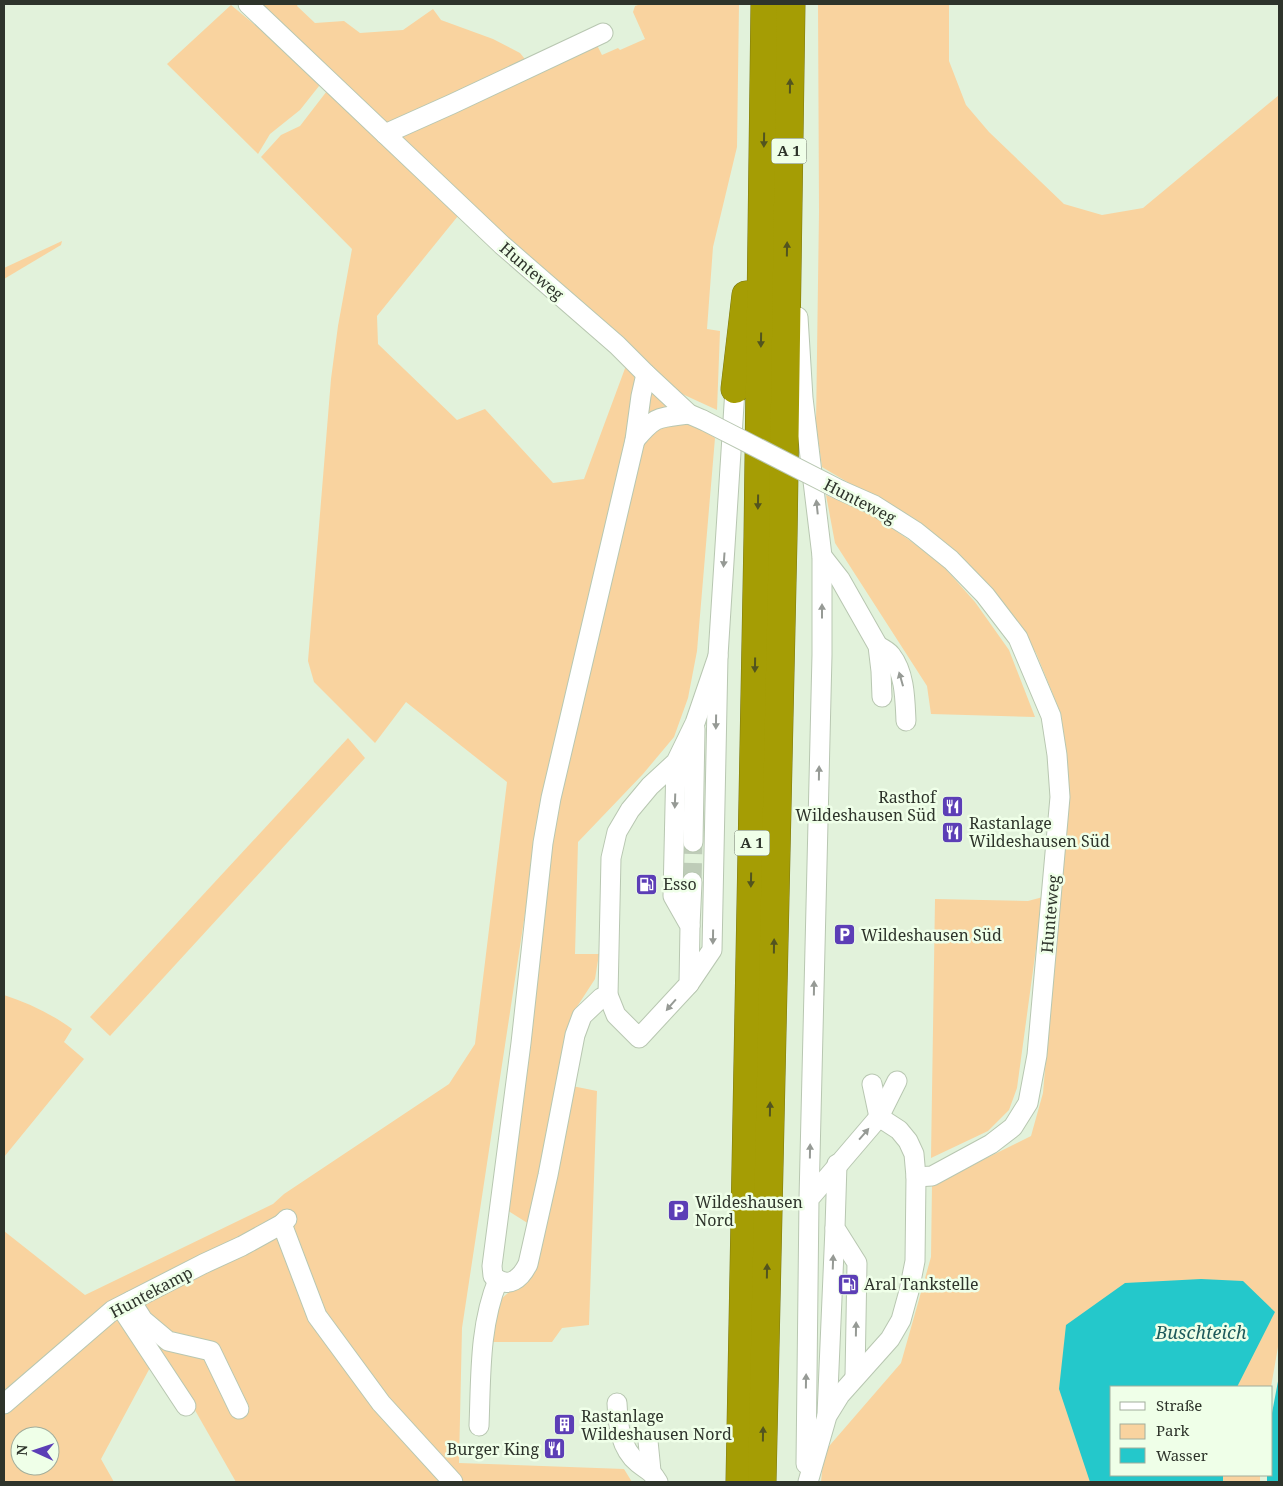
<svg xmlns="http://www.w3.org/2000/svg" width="1283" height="1486" viewBox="0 0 1283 1486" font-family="'Noto Serif',serif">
<rect width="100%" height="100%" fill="#e2f2db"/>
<g fill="#f9d39f" fill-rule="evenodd">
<polygon points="257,4 298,4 297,6 315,23 344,21 360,33 403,30 433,9 441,20 493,39 520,53 529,64 387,130"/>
<polygon points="641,4 739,4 737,147 713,247 707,329 720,331 717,410 667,387 390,134 596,43 602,55 618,48 620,50 645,39 633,12 635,6"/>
<polygon points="818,4 949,4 949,61 966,105 989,132 1064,204 1102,215 1143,208 1279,95 1279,1341 1271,1387 1112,1387 1112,1475 1260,1475 1260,1482 821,1482 824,1452 901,1363 931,1257 932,1185 1031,1136 1043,1093 1068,798 1061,714 1036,653 990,586 957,554 918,524 822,467 816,424 819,212"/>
<polygon points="231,5 323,81 300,110 270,134 258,154 167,64"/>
<path d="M330,87L462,211L377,316L378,344L457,420L485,409L553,483L584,479L627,363L635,368L633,413L543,795L462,1328L459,1463L624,1469L632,1482H236L160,1349L101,1459L114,1482H4V1231L85,1295L273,1204L284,1194L449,1084L475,1044L507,782L406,702L375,743L314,682L308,661L331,379L338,326L352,249L261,157L281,135L300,126ZM20,1436H50V1466H20Z"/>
<polygon points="62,241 61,245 4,279 4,268"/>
<polygon points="648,387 674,411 646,419"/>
<polygon points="667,422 692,422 715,438 697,651 688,698 674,737 643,774 578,842 575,954 599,954 595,979 571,1016 529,1224 507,1210 551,847 559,798 638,450 652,429"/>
<polygon points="826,495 873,515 912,542 943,566 975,602 1009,650 1035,717 931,714 927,686 835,543"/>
<polygon points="348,738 365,758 110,1036 90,1017"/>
<polygon points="1043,897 1017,1088 1009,1110 988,1131 931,1158 935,899 1028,901"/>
<path d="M4,995C28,1003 52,1014 72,1029L64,1042L84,1059L4,1157Z"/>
<polygon points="572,1086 597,1091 589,1325 562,1328 552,1342 488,1342 500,1300 526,1277"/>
</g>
<g fill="#24c8cb">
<polygon points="1201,1279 1243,1281 1275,1312 1237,1387 1112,1387 1112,1475 1223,1475 1223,1482 1090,1482 1059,1389 1066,1325 1125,1283"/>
<polygon points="1279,1376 1279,1482 1267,1482 1267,1475 1272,1475 1272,1413"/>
</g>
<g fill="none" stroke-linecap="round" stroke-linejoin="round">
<polyline stroke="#beccb8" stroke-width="19" stroke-dasharray="19 9" stroke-linecap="butt" points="692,882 693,842"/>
<defs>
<g id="minor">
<polyline points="248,4 502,245 617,345 646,374 689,414 703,420"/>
<polyline points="385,134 452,104 603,33"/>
<polyline points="798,317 803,398 822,556 822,655 809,1199"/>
<path d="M635,440C656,415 658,418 689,414"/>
<polyline points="840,490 874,505 915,531 951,560 985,595 1018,638 1051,716 1057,755 1060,797 1037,1055 1028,1103 1013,1127 991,1144 932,1176 916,1177"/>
<polyline points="822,556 840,579 878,646 881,671 882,697"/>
<path d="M878,646C882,648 888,651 891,655C905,673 905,699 906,721"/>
<polyline points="676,762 650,786 630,810 617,832 611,858 608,995 616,1015 639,1038 689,984 690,926 673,896 676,762 695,723 718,656"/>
<polyline points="693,842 695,729"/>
<polyline points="690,926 692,882"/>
<polyline points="689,984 712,950 718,656 735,389"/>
<path d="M608,995L601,998L582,1016L575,1035L548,1175L528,1264C521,1278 509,1290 493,1276L492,1266L521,1043L543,843L551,798L635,440L641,396L646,374"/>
<polyline points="837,1164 835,1228 857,1263 855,1377"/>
<polyline points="282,1224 317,1316 381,1403 453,1482"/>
<polyline points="131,1301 143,1320 168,1341 211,1351 239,1409"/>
<polyline points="122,1309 186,1406"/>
<path d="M617,1403C618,1425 620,1448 638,1463C648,1471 651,1470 658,1482"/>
<polyline points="4,1404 113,1310 203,1264 242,1246 282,1224 287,1219"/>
<polyline points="827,1415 835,1228"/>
<path d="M479,1426C481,1377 479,1326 498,1280"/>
<polyline points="648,1441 651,1471"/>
<polyline points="806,1464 809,1199 879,1117 897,1081"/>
<polyline points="808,1482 827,1416 840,1395 890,1339 901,1320 909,1291 915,1261 916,1177 914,1154 908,1141 899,1130 879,1117 872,1084"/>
</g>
<g id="highway">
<polyline points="735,389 746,295"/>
<polyline points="740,1482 758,537 765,4"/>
<polyline points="762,1482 783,538 791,4"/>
</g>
</defs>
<use href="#minor" stroke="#b8c7b1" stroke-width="21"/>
<use href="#highway" stroke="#7b7812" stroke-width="29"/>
<use href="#minor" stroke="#fff" stroke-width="19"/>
<use href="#highway" stroke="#a59d04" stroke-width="28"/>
<defs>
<polyline id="minor-bridge" points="703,420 840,490"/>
</defs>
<use href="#minor-bridge" stroke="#b8c7b1" stroke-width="21" stroke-linecap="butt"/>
<use href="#minor-bridge" stroke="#fff" stroke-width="19"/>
</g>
<defs><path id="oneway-solid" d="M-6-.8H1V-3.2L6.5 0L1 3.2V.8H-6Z" transform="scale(1.25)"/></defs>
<g fill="#52541f">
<use href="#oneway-solid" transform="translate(790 86) rotate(-89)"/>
<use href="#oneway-solid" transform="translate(764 140) rotate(91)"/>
<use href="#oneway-solid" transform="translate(787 249) rotate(-89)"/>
<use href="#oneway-solid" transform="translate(761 340) rotate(91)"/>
<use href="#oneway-solid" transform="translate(758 502) rotate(91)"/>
<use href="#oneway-solid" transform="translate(755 665) rotate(91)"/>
<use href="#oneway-solid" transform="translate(751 880) rotate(91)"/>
<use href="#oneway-solid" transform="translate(774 946) rotate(-89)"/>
<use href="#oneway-solid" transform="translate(770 1109) rotate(-89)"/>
<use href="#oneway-solid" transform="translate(767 1271) rotate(-89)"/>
<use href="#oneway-solid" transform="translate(763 1434) rotate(-89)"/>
</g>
<g fill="#969a95">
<use href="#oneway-solid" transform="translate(817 507) rotate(-96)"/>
<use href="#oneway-solid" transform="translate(724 560) rotate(94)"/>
<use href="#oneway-solid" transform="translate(822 611) rotate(-90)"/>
<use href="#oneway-solid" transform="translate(901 679) rotate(-106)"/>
<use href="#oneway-solid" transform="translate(716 722) rotate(91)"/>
<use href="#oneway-solid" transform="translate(819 773) rotate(-89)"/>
<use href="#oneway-solid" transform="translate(675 801) rotate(92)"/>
<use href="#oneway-solid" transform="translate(713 937) rotate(91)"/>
<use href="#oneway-solid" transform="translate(814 988) rotate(-89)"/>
<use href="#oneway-solid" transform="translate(671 1005) rotate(131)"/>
<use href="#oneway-solid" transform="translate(864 1134) rotate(-49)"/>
<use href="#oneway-solid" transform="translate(810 1151) rotate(-89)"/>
<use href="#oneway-solid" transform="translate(833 1262) rotate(-88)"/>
<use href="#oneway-solid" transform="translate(856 1329) rotate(-89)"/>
<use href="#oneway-solid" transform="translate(806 1381) rotate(-89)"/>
</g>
<defs>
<symbol id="restaurant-square" viewBox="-11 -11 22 22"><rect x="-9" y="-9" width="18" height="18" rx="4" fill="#5c3eb6" stroke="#efffe8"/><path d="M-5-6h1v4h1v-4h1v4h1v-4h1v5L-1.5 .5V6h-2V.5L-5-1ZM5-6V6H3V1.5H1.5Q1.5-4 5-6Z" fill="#fff"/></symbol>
<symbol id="fuel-square" viewBox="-11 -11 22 22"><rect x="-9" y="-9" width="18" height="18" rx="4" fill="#5c3eb6" stroke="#efffe8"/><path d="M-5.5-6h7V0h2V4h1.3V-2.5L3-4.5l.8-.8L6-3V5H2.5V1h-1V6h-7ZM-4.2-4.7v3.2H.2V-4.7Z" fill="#fff"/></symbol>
<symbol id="parking-square" viewBox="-11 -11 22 22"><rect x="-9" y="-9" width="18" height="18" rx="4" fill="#5c3eb6" stroke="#efffe8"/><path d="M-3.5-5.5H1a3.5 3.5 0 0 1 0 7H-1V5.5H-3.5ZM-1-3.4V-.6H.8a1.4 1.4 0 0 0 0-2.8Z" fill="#fff"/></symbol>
<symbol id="building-square" viewBox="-11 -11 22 22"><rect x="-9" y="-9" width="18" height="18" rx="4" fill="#5c3eb6" stroke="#efffe8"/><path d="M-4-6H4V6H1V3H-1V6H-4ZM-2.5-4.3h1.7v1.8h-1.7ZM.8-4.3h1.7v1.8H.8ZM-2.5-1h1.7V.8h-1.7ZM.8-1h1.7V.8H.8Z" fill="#fff"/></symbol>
</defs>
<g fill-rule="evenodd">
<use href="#restaurant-square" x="940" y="794" width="25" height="25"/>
<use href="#restaurant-square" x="940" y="820" width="25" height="25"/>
<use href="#fuel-square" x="634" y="872" width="25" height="25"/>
<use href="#parking-square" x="832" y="922" width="25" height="25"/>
<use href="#parking-square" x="666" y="1198" width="25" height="25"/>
<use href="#fuel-square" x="836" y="1272" width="25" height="25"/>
<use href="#building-square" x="552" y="1412" width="25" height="25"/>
<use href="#restaurant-square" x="542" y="1436" width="25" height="25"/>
</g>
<g text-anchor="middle" stroke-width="5" stroke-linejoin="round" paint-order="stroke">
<g fill="#efffe8" stroke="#687164" stroke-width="1">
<rect x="771.5" y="138.5" width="35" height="25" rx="4"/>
<rect x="734.5" y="830.5" width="35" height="25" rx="4"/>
</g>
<g font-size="15" font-weight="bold" fill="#2e342b">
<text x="789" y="156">A 1</text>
<text x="752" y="848">A 1</text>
</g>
<g font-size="16" fill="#2e342b" stroke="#efffe8">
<text transform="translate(532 271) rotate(41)" y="6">Hunteweg</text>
<text transform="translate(860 501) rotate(27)" y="6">Hunteweg</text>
<text transform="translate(1050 914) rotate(-85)" y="6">Hunteweg</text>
<text transform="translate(151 1292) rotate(-28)" y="6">Huntekamp</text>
</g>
<g font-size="16" fill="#2e342b" stroke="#efffe8" text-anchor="start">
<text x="936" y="803" text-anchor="end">Rasthof<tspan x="936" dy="18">Wildeshausen Süd</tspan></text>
<text x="969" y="829">Rastanlage<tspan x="969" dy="18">Wildeshausen Süd</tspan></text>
<text x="663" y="890">Esso</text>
<text x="861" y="941">Wildeshausen Süd</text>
<text x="695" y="1208">Wildeshausen<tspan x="695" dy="18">Nord</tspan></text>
<text x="864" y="1290">Aral Tankstelle</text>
<text x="581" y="1422">Rastanlage<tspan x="581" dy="18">Wildeshausen Nord</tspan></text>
<text x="539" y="1455" text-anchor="end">Burger King</text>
</g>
<g font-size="18" font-style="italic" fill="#1e5b5c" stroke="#efffe8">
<text x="1201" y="1339">Buschteich</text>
</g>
</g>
<rect width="1283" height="1486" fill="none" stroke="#2e342b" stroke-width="10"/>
<rect x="1110" y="1386" width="162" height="90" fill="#efffe8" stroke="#a2ae9c"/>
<rect x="1120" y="1402" width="25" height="8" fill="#ffffff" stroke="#a2ae9c"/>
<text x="1156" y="1411" font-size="15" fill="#2e342b">Straße</text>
<rect x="1120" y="1424" width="25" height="15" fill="#f9d39f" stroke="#a2ae9c"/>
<text x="1156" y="1436" font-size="15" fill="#2e342b">Park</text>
<rect x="1120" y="1448" width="25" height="15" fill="#24c8cb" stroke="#a2ae9c"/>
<text x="1156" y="1461" font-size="15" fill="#2e342b">Wasser</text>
<g transform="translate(35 1451) rotate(273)"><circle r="24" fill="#efffe8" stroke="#a2ae9c"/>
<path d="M0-4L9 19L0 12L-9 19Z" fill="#5c3eb6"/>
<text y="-8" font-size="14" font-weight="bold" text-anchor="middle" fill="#2e342b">N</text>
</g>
</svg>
